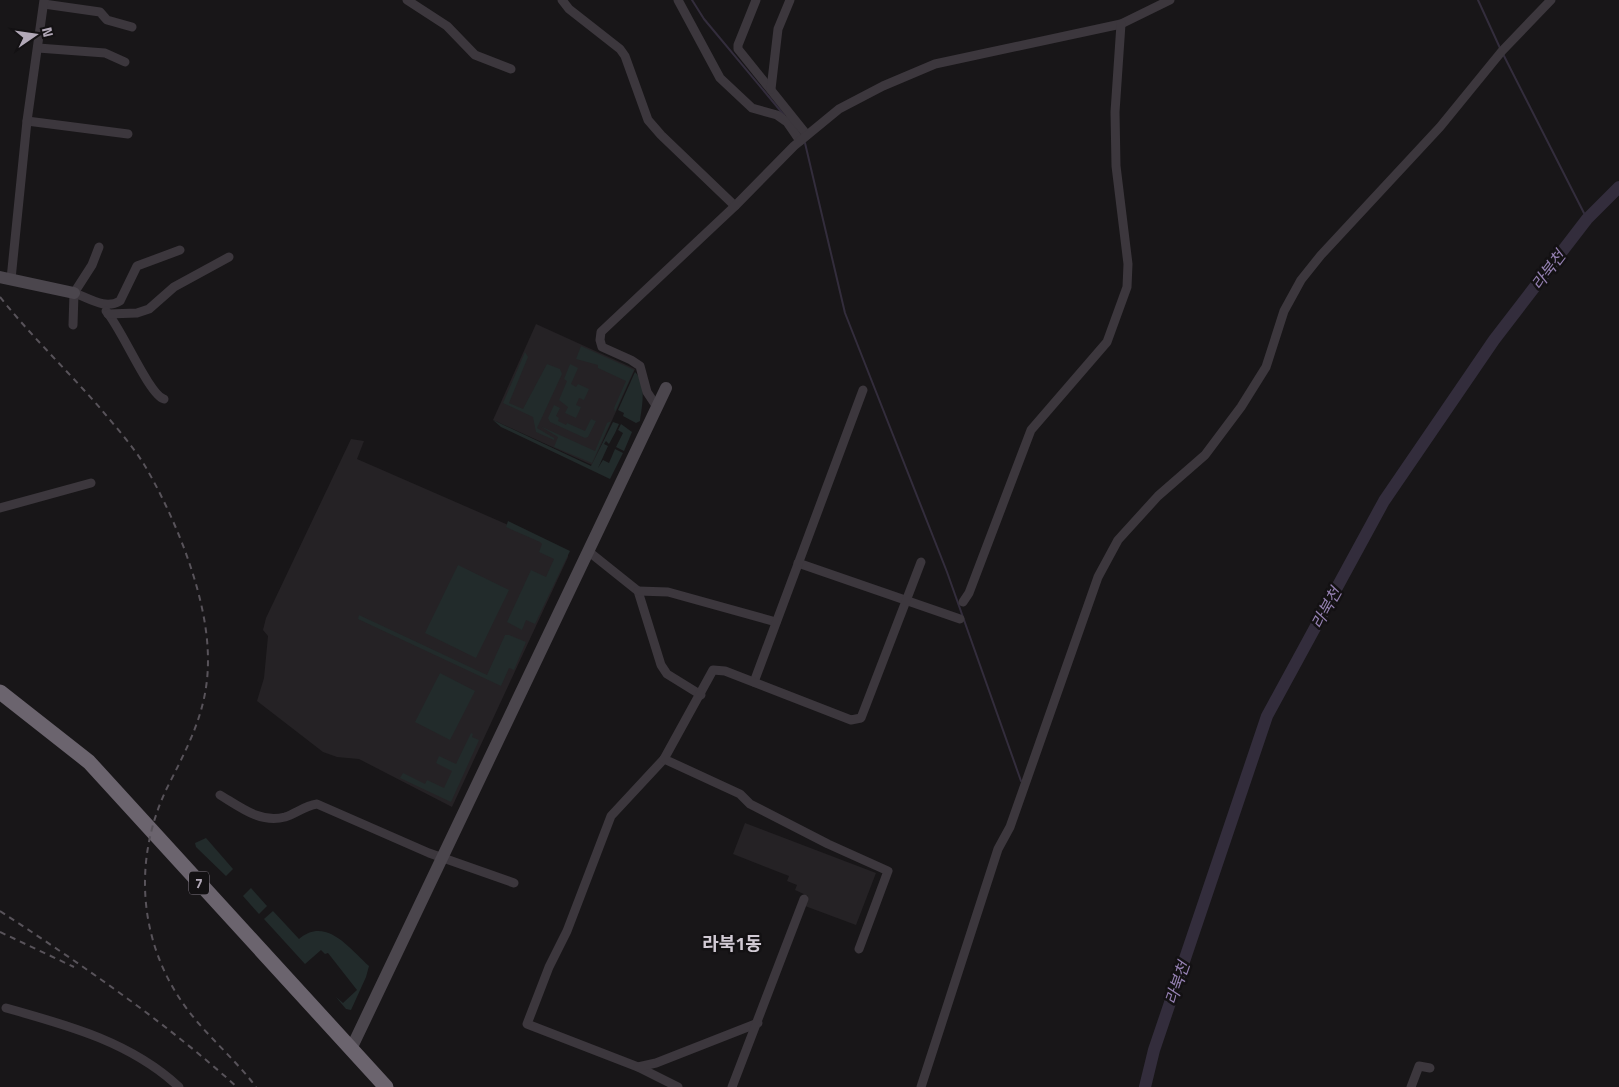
<svg xmlns="http://www.w3.org/2000/svg" width="1619" height="1087" viewBox="0 0 1619 1087" font-family="'Titillium Web','Noto Sans KR',sans-serif">
<rect width="100%" height="100%" fill="#181618"/>
<g fill="#252225">
<polygon points="536,324 635,369 592,465 493,420"/>
<polygon points="351,439 364,441 357,459 568,551 568,557 452,807 359,759 337,757 323,752 257,701 264,678 268,636 263,630 266,618"/>
<polygon points="745,823 876,873 856,925 805,906 808,896 795,890 797,885 787,881 789,876 733,854"/>
</g>
<g fill="#222b2b">
<polygon points="581,346 634,370 615,412 614,408 626,381 598,368 598,365 576,359"/>
<polygon points="525,352 528,357 509,403 523,409 547,364 560,369 562,374 537,428 554,438 554,440 536,432 533,417 503,403"/>
<polygon points="570,364 578,368 571,384 576,387 578,384 589,389 584,400 579,398 576,405 581,407 576,418 565,413 568,407 559,400 567,381 564,379"/>
<path d="M635,372C647,384 642,406 640,421L636,423L623,416L624,413L618,410Z"/>
<polygon points="554,405 560,408 556,416 559,418 558,421 566,425 567,423 585,431 591,419 596,421 588,437 585,438 550,422 548,418"/>
<polygon points="493,420 591,466 613,422 619,424 615,433 611,431 615,433 609,444 606,441 604,444 608,446 598,468 603,460 609,463 615,449 623,453 610,479 501,427"/>
<polygon points="611,421 592,463 554,447 558,437 540,426 595,451 607,423"/>
<polygon points="621,424 632,432 624,451 616,447 623,433 618,430"/>
<polygon points="508,521 570,551 535,624 526,620 522,630 507,622 531,570 546,577 554,559 539,552 542,544 540,542 506,527"/>
<polygon points="458,565 509,590 476,658 425,633"/>
<polygon points="359,615 487,675 505,635 509,635 526,642 514,670 509,668 501,686 358,619"/>
<polygon points="440,673 475,691 450,740 415,722"/>
<polygon points="471,733 473,734 472,737 479,740 451,802 400,778 403,773 425,784 427,780 444,788 452,771 436,763 439,756 456,764"/>
<polygon points="206,838 233,869 226,876 196,847 195,843"/>
<polygon points="251,888 267,906 259,914 243,896"/>
<path d="M273,911L299,939C326,916 349,948 369,966L366,977L351,1010L346,1009L336,997L343,1003L357,990L328,953L325,954L321,950L305,964L264,919Z"/>
</g>
<g fill="none" stroke-linecap="round" stroke-linejoin="round">
<g stroke="#332d3c" stroke-width="2">
<polyline points="692,0 704,19 784,115"/>
<polyline points="1478,0 1500,48"/>
<polyline points="1503,54 1587,219"/>
<polyline points="805,143 845,313 947,572 1021,781"/>
</g>
<polyline stroke="#332d3c" stroke-width="12" points="1145,1087 1154,1050 1267,716 1384,501 1494,340 1587,219 1619,187"/>
<g stroke="#3c373d" stroke-width="9">
<polyline points="407,0 447,26 475,55 511,69"/>
<polyline points="562,0 569,9 620,49 625,56 648,120 661,135 735,206"/>
<polyline points="678,0 720,78 752,108 777,115 787,122 800,141"/>
<polyline points="756,0 738,45 738,49 807,135"/>
<polyline points="44,4 100,12 107,20 132,27"/>
<polyline points="38,48 105,53 125,62"/>
<polyline points="771,89 778,29 790,0"/>
<polyline points="27,121 128,134"/>
<polyline points="11,279 27,121 44,0"/>
<path d="M74,293C89,298 105,310 120,301L137,266L180,250"/>
<path d="M106,311C121,327 149,395 164,399"/>
<polyline points="108,314 137,313 149,309 174,287 229,257"/>
<polyline points="73,325 74,293 92,265 99,247"/>
<polyline points="657,407 647,392 640,366 631,360 602,347 600,340 601,332 735,206 794,146 839,109 883,86 935,64 1121,24 1170,0"/>
<polyline points="0,508 91,483"/>
<polyline points="588,551 638,591 661,665 667,674 701,695"/>
<polyline points="798,563 960,619"/>
<polyline points="638,591 668,592 776,622"/>
<polyline points="963,602 969,593 1031,430 1107,342 1127,287 1128,264 1116,166 1115,112 1121,24"/>
<polyline points="754,682 863,390"/>
<polyline points="664,759 611,816 567,931 549,967 527,1024 638,1067 678,1087"/>
<path d="M220,795C240,807 261,824 285,817C297,813 304,806 317,804L429,853L514,883"/>
<polyline points="859,949 888,871 828,844 750,804 740,794 664,759 713,670 725,671 851,720 861,718 921,562"/>
<path d="M6,1008C67,1025 131,1042 179,1087"/>
<polyline points="638,1067 656,1063 758,1023"/>
<polyline points="732,1087 804,899"/>
<polyline points="921,1087 998,849 1010,827 1098,577 1118,540 1158,496 1205,455 1241,407 1266,367 1284,311 1301,280 1321,255 1440,127 1502,51 1551,0"/>
<polyline points="1411,1087 1419,1066 1430,1068"/>
</g>
<g stroke="#4b464d" stroke-width="12">
<polyline points="0,277 74,293"/>
<polyline points="351,1049 666,388"/>
</g>
<polyline stroke="#6b646e" stroke-width="15" points="0,692 89,762 386,1087"/>
<g stroke="#58535a" stroke-width="2" stroke-dasharray="6 5" stroke-linecap="butt">
<path d="M0,297C31,336 67,370 100,408C115,426 133,446 145,466C172,512 199,577 206,631C214,693 197,729 170,782C132,855 137,942 187,1009C208,1037 235,1059 256,1087"/>
<path d="M0,911C82,965 164,1021 237,1087"/>
<polyline points="0,932 74,967"/>
</g>
</g>
<g text-anchor="middle" stroke-width="5" stroke-linejoin="round" paint-order="stroke">
<rect fill="#131113" stroke="#827b86" stroke-width="1" x="189" y="871.5" width="20" height="23" rx="4"/>
<g font-size="14" font-weight="bold" fill="#b2a9b8">
<text x="199" y="888">7</text>
</g>
<g font-size="16" font-style="italic" fill="#9581b2" stroke="#131113">
<text transform="translate(1548 270) rotate(-53)" y="6">라북천</text>
<text transform="translate(1326 608) rotate(-61)" y="6">라북천</text>
<text transform="translate(1177 983) rotate(-71)" y="6">라북천</text>
</g>
<g font-size="18" font-weight="bold" fill="#d1cad4" stroke="#131113">
<text x="732" y="950">라북1동</text>
</g>
</g>
<g transform="translate(35 35) rotate(77)" stroke="#131113" stroke-width="4" paint-order="stroke">
<path d="M0-4L9 19L0 12L-9 19Z" fill="#b2a9b8"/>
<text y="-8" font-size="14" font-weight="bold" text-anchor="middle" fill="#b2a9b8">N</text>
</g>
</svg>
